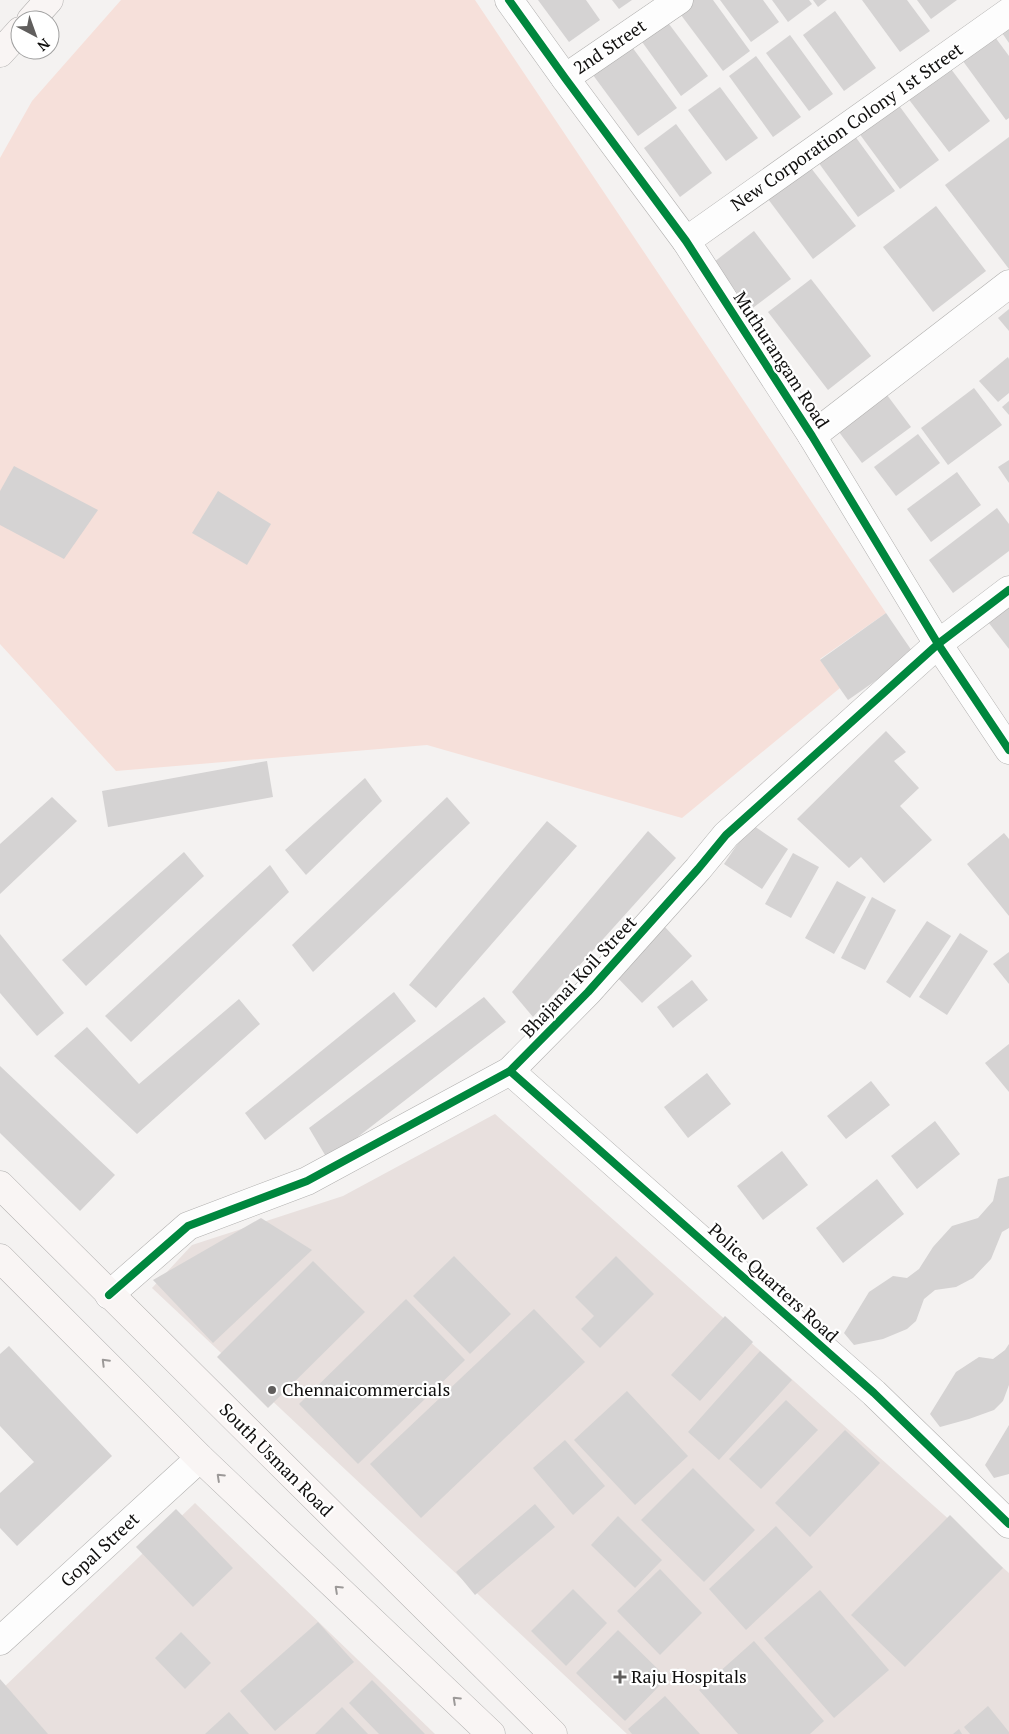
<svg xmlns="http://www.w3.org/2000/svg" width="1009" height="1734" viewBox="0 0 1009 1734" font-family="'PT Serif',serif">
<rect width="100%" height="100%" fill="#f4f2f1"/>
<g fill="#e8e0de">
<polygon points="495,1114 1009,1573 1009,1734 627,1734 152,1288 192,1245 343,1196"/>
<polygon points="195,1503 435,1734 0,1734 0,1691"/>
</g>
<polygon fill="#f6e0da" points="121,0 475,0 886,613 820,659 840,688 682,818 427,745 116,771 0,644 0,158 32,101"/>
<g fill="#d5d3d3">
<polygon points="538,0 586,0 600,20 569,42"/>
<polygon points="612,0 632,0 619,9"/>
<polygon points="693,0 713,0 750,51 723,71 678,11"/>
<polygon points="720,0 763,0 779,22 751,42"/>
<polygon points="772,0 809,0 812,4 788,22"/>
<polygon points="813,0 827,0 818,7"/>
<polygon points="862,0 907,0 930,31 900,52"/>
<polygon points="917,0 957,0 931,19"/>
<polygon points="835,11 876,68 844,91 803,35"/>
<polygon points="666,20 708,76 681,96 640,39"/>
<polygon points="1009,23 1009,43 1000,30"/>
<polygon points="992,33 1009,56 1009,118 1006,120 960,57"/>
<polygon points="790,35 833,94 809,111 766,53"/>
<polygon points="632,47 677,108 638,136 593,75"/>
<polygon points="756,56 801,117 773,137 729,76"/>
<polygon points="948,65 990,121 949,152 907,97"/>
<polygon points="720,87 758,138 726,161 688,110"/>
<polygon points="892,96 939,160 900,189 853,125"/>
<polygon points="676,124 712,173 680,197 644,148"/>
<polygon points="849,128 895,191 858,217 813,155"/>
<polygon points="1009,137 1009,269 945,185"/>
<polygon points="804,159 856,226 813,259 762,191"/>
<polygon points="936,206 986,271 933,312 883,247"/>
<polygon points="754,231 791,279 750,310 714,262"/>
<polygon points="811,279 871,356 828,390 768,312"/>
<polygon points="1009,309 1009,331 998,318"/>
<polygon points="1008,357 1009,359 1009,393 998,402 979,381"/>
<polygon points="974,388 1002,425 948,465 921,428"/>
<polygon points="887,395 911,427 862,463 839,432"/>
<polygon points="1009,401 1009,415 1002,407"/>
<polygon points="918,434 940,463 896,496 874,467"/>
<polygon points="1009,460 1009,483 998,467"/>
<polygon points="14,466 98,510 64,559 0,525 0,491"/>
<polygon points="957,472 981,505 931,542 907,509"/>
<polygon points="218,491 271,524 247,565 192,533"/>
<polygon points="997,508 1009,524 1009,551 953,593 929,560"/>
<polygon points="1009,599 1009,649 985,618"/>
<polygon points="886,613 914,654 848,700 820,660"/>
<polygon points="886,731 906,752 894,761 919,788 900,806 932,840 884,883 861,857 849,868 797,819"/>
<polygon points="267,761 273,797 108,827 102,791"/>
<polygon points="365,778 382,801 306,875 285,850"/>
<polygon points="52,797 77,821 0,894 0,844"/>
<polygon points="447,797 470,823 313,972 292,945"/>
<polygon points="547,821 577,846 436,1008 409,985"/>
<polygon points="751,824 788,849 762,889 724,864"/>
<polygon points="648,831 676,858 533,1017 512,992"/>
<polygon points="1004,833 1009,839 1009,916 967,864"/>
<polygon points="184,852 204,876 86,986 62,960"/>
<polygon points="793,853 819,867 791,918 765,904"/>
<polygon points="270,865 289,892 131,1042 105,1016"/>
<polygon points="837,881 866,897 834,954 805,938"/>
<polygon points="872,897 896,910 865,970 841,958"/>
<polygon points="927,921 951,936 910,998 886,982"/>
<polygon points="664,926 692,956 642,1003 613,973"/>
<polygon points="960,933 988,951 947,1015 919,997"/>
<polygon points="0,934 64,1013 37,1036 0,993"/>
<polygon points="1009,952 1009,984 993,964"/>
<polygon points="692,980 708,1000 673,1028 657,1007"/>
<polygon points="394,992 416,1021 265,1140 245,1113"/>
<polygon points="484,997 506,1022 328,1160 309,1128"/>
<polygon points="239,999 260,1024 137,1134 54,1056 87,1027 139,1084"/>
<polygon points="1009,1044 1009,1092 985,1063"/>
<polygon points="0,1066 115,1175 80,1211 0,1133"/>
<polygon points="707,1073 731,1104 688,1138 664,1107"/>
<polygon points="871,1081 890,1105 846,1139 827,1116"/>
<polygon points="935,1121 960,1154 917,1189 891,1156"/>
<polygon points="782,1151 808,1185 763,1220 737,1186"/>
<polygon points="1009,1176 1009,1228 1002,1232 991,1259 973,1278 956,1287 935,1290 924,1299 916,1321 907,1329 883,1339 854,1345 844,1333 869,1292 893,1276 907,1278 919,1269 933,1247 952,1226 978,1218 993,1201 998,1179"/>
<polygon points="877,1179 904,1214 843,1263 816,1228"/>
<polygon points="261,1218 312,1250 213,1343 153,1280"/>
<polygon points="454,1256 511,1314 470,1354 413,1296"/>
<polygon points="616,1256 654,1294 600,1348 581,1329 594,1316 575,1297"/>
<polygon points="313,1261 365,1312 268,1408 217,1357"/>
<polygon points="406,1299 465,1360 358,1464 299,1404"/>
<polygon points="534,1309 585,1362 421,1518 370,1464"/>
<polygon points="725,1316 753,1342 700,1401 671,1375"/>
<polygon points="1009,1344 1009,1385 1003,1401 994,1410 969,1419 940,1427 930,1414 956,1372 979,1357 993,1359 1005,1350"/>
<polygon points="9,1346 112,1456 17,1546 0,1528 0,1493 34,1462 0,1426 0,1354"/>
<polygon points="760,1351 792,1380 719,1460 688,1432"/>
<polygon points="627,1391 688,1456 635,1505 574,1440"/>
<polygon points="786,1400 818,1430 761,1489 729,1459"/>
<polygon points="1009,1425 1009,1474 994,1478 985,1465"/>
<polygon points="845,1430 880,1463 810,1537 775,1503"/>
<polygon points="565,1440 605,1486 573,1515 533,1468"/>
<polygon points="693,1468 755,1530 704,1582 641,1520"/>
<polygon points="535,1504 555,1527 475,1595 456,1572"/>
<polygon points="176,1509 233,1568 193,1607 136,1547"/>
<polygon points="950,1515 1003,1568 905,1667 851,1615"/>
<polygon points="618,1516 662,1560 635,1588 591,1545"/>
<polygon points="776,1526 813,1567 746,1630 709,1589"/>
<polygon points="660,1569 702,1613 660,1655 617,1611"/>
<polygon points="573,1589 607,1623 566,1666 531,1631"/>
<polygon points="820,1590 889,1670 834,1718 764,1638"/>
<polygon points="318,1622 354,1662 275,1731 240,1691"/>
<polygon points="618,1630 667,1678 625,1721 576,1673"/>
<polygon points="181,1632 211,1663 185,1689 155,1658"/>
<polygon points="754,1641 824,1721 810,1734 738,1734 699,1690"/>
<polygon points="0,1679 48,1734 0,1734"/>
<polygon points="372,1680 425,1734 379,1734 349,1703"/>
<polygon points="665,1696 700,1734 632,1734 628,1729"/>
<polygon points="988,1706 1009,1732 1009,1734 970,1734 964,1727"/>
<polygon points="342,1707 368,1734 315,1734"/>
<polygon points="229,1712 249,1734 205,1734"/>
<polygon points="959,1729 962,1734 953,1734"/>
</g>
<g fill="none" stroke-linecap="round" stroke-linejoin="round">
<defs>
<g id="minor">
<polyline points="509,0 565,78 686,241 812,436 938,644 1009,750"/>
<polyline points="565,78 679,0"/>
<polyline points="686,241 1009,12"/>
<polyline points="812,436 1009,284"/>
<polyline points="510,1071 874,1393 1009,1524"/>
<polyline points="109,1295 188,1226 307,1181 510,1071 588,992 698,869 726,835 938,644 1009,590"/>
<polyline points="0,1641 200,1458"/>
</g>
<g id="secondary">
<polyline points="31,20 49,0"/>
<polyline points="0,53 20,31"/>
<polyline points="0,1185 553,1734"/>
<polyline points="0,1258 200,1458 491,1734"/>
</g>
</defs>
<use href="#minor" stroke="#b0afae" stroke-width="29"/>
<use href="#secondary" stroke="#b0afae" stroke-width="29"/>
<use href="#minor" stroke="#fdfdfd" stroke-width="28"/>
<use href="#secondary" stroke="#f9f5f4" stroke-width="28"/>
<defs>
<g id="cycleway">
<polyline points="509,0 565,78 686,241 812,436 938,644 1009,750"/>
<polyline points="510,1071 874,1393 1009,1524"/>
<polyline points="109,1295 188,1226 307,1181 510,1071 588,992 698,869 726,835 938,644 1009,590"/>
</g>
</defs>
<use href="#cycleway" stroke="#fff" stroke-width="11"/>
<use href="#cycleway" stroke="#00873e" stroke-width="8"/>
</g>
<defs><path id="oneway-chevron" d="M-2-3.5L2.5 0L-2 3.5" fill="none" stroke-width="1.6" stroke-linecap="round" stroke-linejoin="round" transform="scale(1.25)"/></defs>
<g stroke="#9c9998">
<use href="#oneway-chevron" transform="translate(105 1362) rotate(-135)"/>
<use href="#oneway-chevron" transform="translate(220 1477) rotate(-137)"/>
<use href="#oneway-chevron" transform="translate(338 1589) rotate(-137)"/>
<use href="#oneway-chevron" transform="translate(456 1700) rotate(-137)"/>
</g>
<g fill="#605e5d" stroke="#fff" stroke-width="2">
<circle cx="272" cy="1390" r="5"/>
<path d="M617.5 1669.5h5v5h5v5h-5v5h-5v-5h-5v-5h5z"/>
</g>
<g text-anchor="middle" stroke-width="4.5" stroke-linejoin="round" paint-order="stroke">
<g font-size="18" fill="#100f0e" stroke="#fff">
<text transform="translate(610 47) rotate(-34)" y="6">2nd Street</text>
<text transform="translate(847 127) rotate(-35)" y="6">New Corporation Colony 1st Street</text>
<text transform="translate(781 360) rotate(57)" y="6">Muthurangam Road</text>
<text transform="translate(579 977) rotate(-47)" y="6">Bhajanai Koil Street</text>
<text transform="translate(773 1283) rotate(42)" y="6">Police Quarters Road</text>
<text transform="translate(276 1460) rotate(45)" y="6">South Usman Road</text>
<text transform="translate(100 1550) rotate(-43)" y="6">Gopal Street</text>
</g>
<g font-size="18" fill="#100f0e" stroke="#fff" text-anchor="start">
<text x="282" y="1396">Chennaicommercials</text>
<text x="631" y="1683">Raju Hospitals</text>
</g>
</g>
<g transform="translate(35 35) rotate(139)"><circle r="24" fill="#ffffff" stroke="#9f9f9f"/>
<path d="M0-4L9 19L0 12L-9 19Z" fill="#605e5d"/>
<text y="-8" font-size="14" font-weight="bold" text-anchor="middle" fill="#100f0e">N</text>
</g>
</svg>
